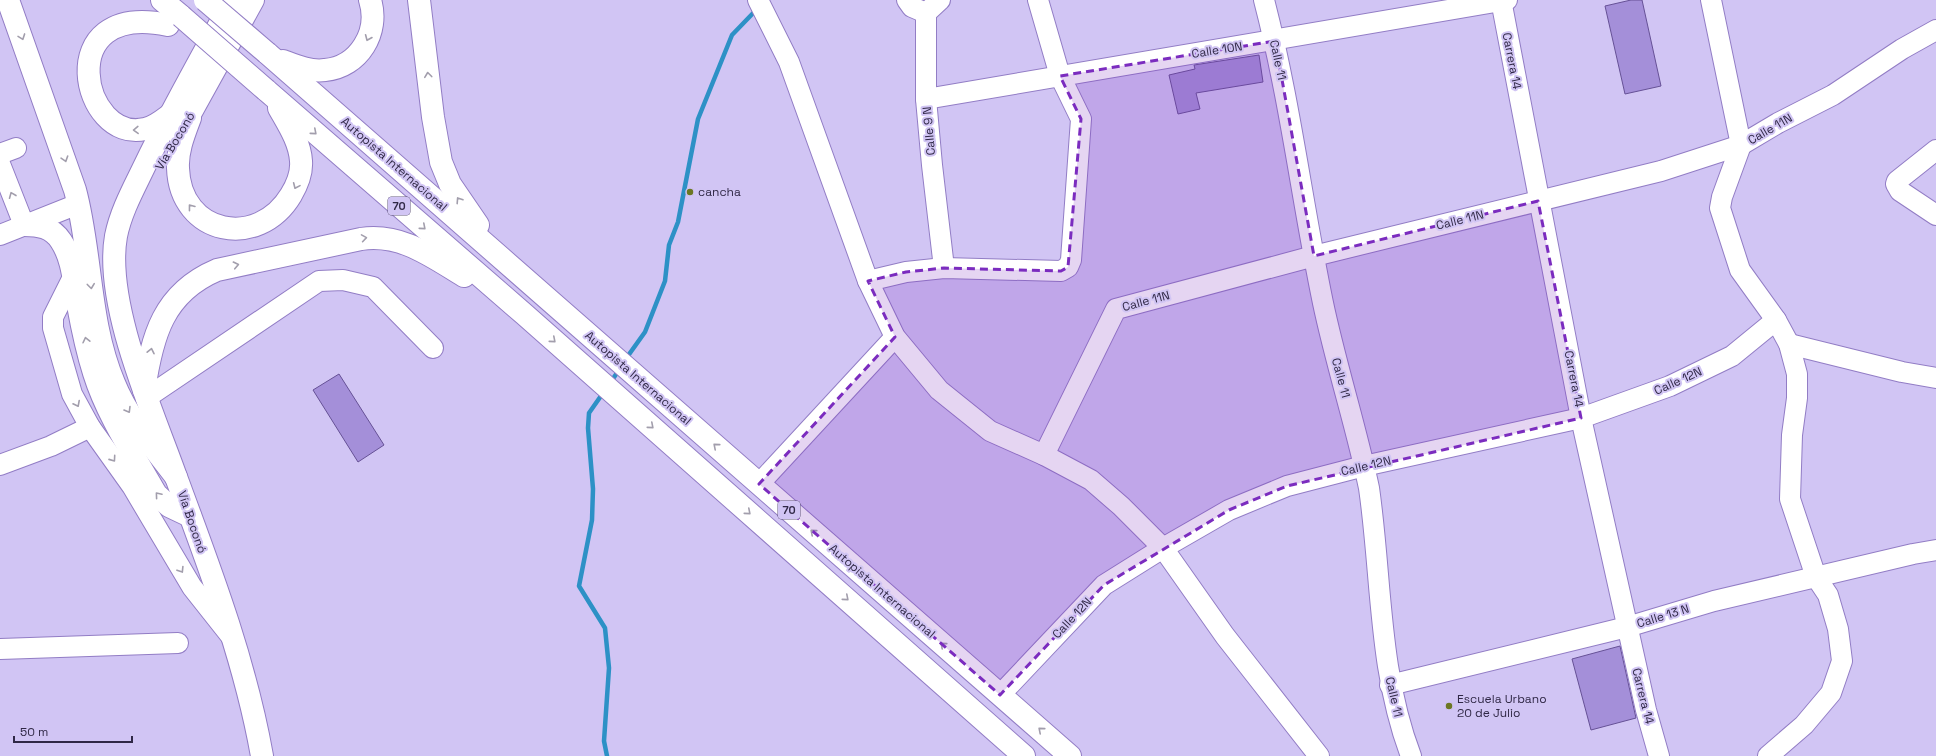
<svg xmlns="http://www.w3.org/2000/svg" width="1936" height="756" viewBox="0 0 1936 756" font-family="'Space Grotesk',sans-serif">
<rect width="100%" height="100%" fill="#d1c5f4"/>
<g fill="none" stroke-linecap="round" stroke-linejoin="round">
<g stroke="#2d91c6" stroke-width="4.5">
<polyline points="625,360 645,332 665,281 669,245 678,222 698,119 732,35 758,8"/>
<polyline points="610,383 619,370"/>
<polyline points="603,393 589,413 588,428 593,489 592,520 579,586 605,628 609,668 604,741 607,756"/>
</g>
</g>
<g fill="#a48fd9" stroke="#665196">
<polygon points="1631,0 1642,0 1661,86 1625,94 1605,6"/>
<polygon points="1259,55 1263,82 1196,93 1200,109 1178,114 1169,75 1195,69 1194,65"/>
<polygon points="339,374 384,445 358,462 313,390"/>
<polygon points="1620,646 1636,718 1591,730 1572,659"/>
</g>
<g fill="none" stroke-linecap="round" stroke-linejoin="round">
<defs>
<g id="minor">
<polyline points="758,0 789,62 868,281 895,337 939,390 990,431 1044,455 1091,480 1121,506 1163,548 1225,636 1319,756"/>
<polyline points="907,0 912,7 926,13"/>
<path d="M1264,0C1290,100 1302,202 1323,303C1336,365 1356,426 1369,488C1382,578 1378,670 1411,756"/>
<polyline points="1501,0 1581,418 1646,710 1659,756"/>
<polyline points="1711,0 1741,145 1722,197 1720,208 1740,270 1776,320 1789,344 1797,374 1797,398 1792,435 1790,499 1816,577 1828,595 1838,629 1842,661 1831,693 1804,725 1768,756"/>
<polyline points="926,13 926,99 932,165 944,268"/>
<polyline points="926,13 940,0"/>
<polyline points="926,99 1507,0"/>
<polyline points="1936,150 1897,181 1896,184 1900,191 1936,215"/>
<polyline points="0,154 16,148"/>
<polyline points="0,164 24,225"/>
<polyline points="0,235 78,204"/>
<polyline points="73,277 53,317 53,328 72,394 90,427 132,486 192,587 230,635"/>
<polyline points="868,281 906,272 944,268 1061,271 1068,267 1071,260 1081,119 1060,76 1038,0"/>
<polyline points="1789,344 1902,372 1936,378"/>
<polyline points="146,398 319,281 343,280 373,287 433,348"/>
<polyline points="1044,455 1116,309 1314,256 1661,171 1741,145 1778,123 1833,95 1902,49 1936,30"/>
<polyline points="0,465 51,446 90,427"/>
<polyline points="759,484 895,337"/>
<polyline points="0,649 178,643"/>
<polyline points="1390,685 1627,627 1714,601 1913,554 1936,550"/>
<polyline points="1000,695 1104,585 1163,548 1229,510 1287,486 1364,466 1581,418 1670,386 1732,356 1776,320"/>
</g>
<g id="major">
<path d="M233,0C203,55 172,109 145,165C134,188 121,211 116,236C104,304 153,412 176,477C210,569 245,660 262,756"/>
<polyline points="179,134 253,0"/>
<path d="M24,225C39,225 52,227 61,241C73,259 74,284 78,305C82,327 87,351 94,373C107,415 134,455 156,494L169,506L190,516"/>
</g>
<g id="highway">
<path d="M8,0L75,190C92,253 88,322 114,383C128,418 154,448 176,477"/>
<polyline points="162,0 181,16"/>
<polyline points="419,0 433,117 441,162 450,184 478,225"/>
<path d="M168,25C50,0 82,144 145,129C155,127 163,120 171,114"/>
<polyline points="267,53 1070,756"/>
<path d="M283,61C296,66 310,72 325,70C359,67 380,32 370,0"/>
<polyline points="266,90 524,314 1024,756"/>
<path d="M190,118C184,134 177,151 178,168C180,235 258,250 291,195C297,185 302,173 301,161C300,142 288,124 279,108"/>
<path d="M144,390C152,336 163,293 217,270L361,239C401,233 431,256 464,276"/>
</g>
</defs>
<use href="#minor" stroke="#927dc5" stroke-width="22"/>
<use href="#major" stroke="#927dc5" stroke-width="24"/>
<use href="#highway" stroke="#927dc5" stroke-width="24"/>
<use href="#minor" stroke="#fff" stroke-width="20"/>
<use href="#major" stroke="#fff" stroke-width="22"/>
<use href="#highway" stroke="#fff" stroke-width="22"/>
<defs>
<g id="highway-bridge">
<polyline points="205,0 267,53"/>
<polyline points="181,16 266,90"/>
</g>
</defs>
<use href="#highway-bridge" stroke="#927dc5" stroke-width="24" stroke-linecap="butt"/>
<use href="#highway-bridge" stroke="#fff" stroke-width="22"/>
</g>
<defs><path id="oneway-chevron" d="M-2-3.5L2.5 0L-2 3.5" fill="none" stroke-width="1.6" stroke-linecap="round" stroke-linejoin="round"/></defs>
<g stroke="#a29eac">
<use href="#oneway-chevron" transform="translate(22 37) rotate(70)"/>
<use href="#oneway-chevron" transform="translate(368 38) rotate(113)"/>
<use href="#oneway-chevron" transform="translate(428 75) rotate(-97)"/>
<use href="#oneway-chevron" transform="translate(136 130) rotate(178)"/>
<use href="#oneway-chevron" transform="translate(314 132) rotate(41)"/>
<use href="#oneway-chevron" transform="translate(65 159) rotate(72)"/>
<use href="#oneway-chevron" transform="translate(296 186) rotate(114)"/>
<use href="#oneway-chevron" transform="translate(12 195) rotate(-112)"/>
<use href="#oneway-chevron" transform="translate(459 200) rotate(-123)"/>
<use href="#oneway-chevron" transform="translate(191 207) rotate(-128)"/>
<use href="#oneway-chevron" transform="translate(423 227) rotate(41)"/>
<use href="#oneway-chevron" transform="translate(364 238) rotate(-9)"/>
<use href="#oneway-chevron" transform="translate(236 265) rotate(-12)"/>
<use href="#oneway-chevron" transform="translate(91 286) rotate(83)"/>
<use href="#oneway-chevron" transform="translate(86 340) rotate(-103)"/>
<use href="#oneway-chevron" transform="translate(553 340) rotate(41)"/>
<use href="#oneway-chevron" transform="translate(151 351) rotate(-78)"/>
<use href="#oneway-chevron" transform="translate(77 404) rotate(63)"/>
<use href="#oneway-chevron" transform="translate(128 410) rotate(59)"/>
<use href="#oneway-chevron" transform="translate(651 426) rotate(41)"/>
<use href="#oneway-chevron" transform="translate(716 446) rotate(-139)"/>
<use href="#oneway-chevron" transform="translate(113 459) rotate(55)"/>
<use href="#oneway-chevron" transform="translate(158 495) rotate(-130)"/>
<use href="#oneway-chevron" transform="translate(748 512) rotate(41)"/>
<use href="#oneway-chevron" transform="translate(813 532) rotate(-139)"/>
<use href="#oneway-chevron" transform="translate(181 570) rotate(58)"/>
<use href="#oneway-chevron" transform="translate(846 598) rotate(41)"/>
<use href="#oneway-chevron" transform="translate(943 645) rotate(-139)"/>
<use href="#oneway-chevron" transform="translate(1041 730) rotate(-139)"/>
</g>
<path fill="#7b2cbf" fill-opacity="0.2" stroke="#7b2cbf" stroke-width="3" stroke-dasharray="8 5" stroke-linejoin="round" d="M1275,41L1314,256L1538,201L1581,418L1287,486L1229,510L1104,585L1000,695L759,484L895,337L868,281L906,272L944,268L1061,271L1068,267L1081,119L1060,76Z"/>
<g fill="#6c7722" stroke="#d1c5f4" stroke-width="1.5">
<circle cx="690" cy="192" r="4"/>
<circle cx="1449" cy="706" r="4"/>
</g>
<g text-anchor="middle" stroke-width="4" stroke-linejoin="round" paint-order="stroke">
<g fill="#d1c5f4" stroke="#60577a" stroke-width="1">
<rect x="388" y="197" width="22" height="18" rx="3"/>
<rect x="778" y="501" width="22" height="18" rx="3"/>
</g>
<g font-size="11" font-weight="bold" fill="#302846">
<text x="399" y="210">70</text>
<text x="789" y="514">70</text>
</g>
<g font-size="12" fill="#302846" stroke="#d1c5f4">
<text transform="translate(1217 50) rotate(-9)" y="4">Calle 10N</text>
<text transform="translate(1278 60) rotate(78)" y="4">Calle 11</text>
<text transform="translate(1512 61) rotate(79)" y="4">Carrera 14</text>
<text transform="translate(1770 129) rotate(-30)" y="4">Calle 11N</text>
<text transform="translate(929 131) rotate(-95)" y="4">Calle 9 N</text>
<text transform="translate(175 141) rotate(-59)" y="4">Vía Boconó</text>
<text transform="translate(394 164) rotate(41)" y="4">Autopista Internacional</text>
<text transform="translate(1460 220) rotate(-14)" y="4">Calle 11N</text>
<text transform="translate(1146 301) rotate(-15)" y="4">Calle 11N</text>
<text transform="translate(638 378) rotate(41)" y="4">Autopista Internacional</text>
<text transform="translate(1341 378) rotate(75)" y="4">Calle 11</text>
<text transform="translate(1574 379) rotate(79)" y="4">Carrera 14</text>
<text transform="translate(1678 381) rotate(-24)" y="4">Calle 12N</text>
<text transform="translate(1366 466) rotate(-13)" y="4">Calle 12N</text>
<text transform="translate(192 522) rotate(71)" y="4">Vía Boconó</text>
<text transform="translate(882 591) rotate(41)" y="4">Autopista Internacional</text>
<text transform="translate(1663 616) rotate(-17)" y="4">Calle 13 N</text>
<text transform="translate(1072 618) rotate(-47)" y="4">Calle 12N</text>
<text transform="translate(1643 696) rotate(76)" y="4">Carrera 14</text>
<text transform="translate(1394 697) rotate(77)" y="4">Calle 11</text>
</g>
<g font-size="12" fill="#302846" stroke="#d1c5f4" text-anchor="start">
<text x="698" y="196">cancha</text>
<text x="1457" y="703">Escuela Urbano<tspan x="1457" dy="14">20 de Julio</tspan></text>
</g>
</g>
<path d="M14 736v6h118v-6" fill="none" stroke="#302846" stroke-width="2"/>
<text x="20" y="736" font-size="12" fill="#302846" stroke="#d1c5f4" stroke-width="3" paint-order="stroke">50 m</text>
</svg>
